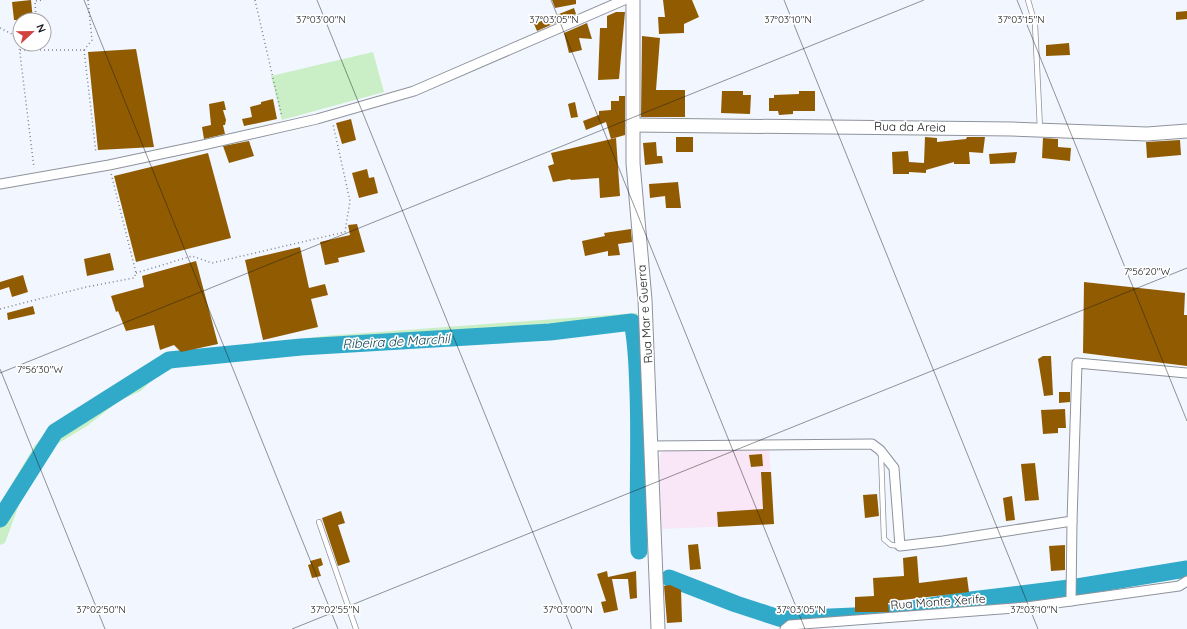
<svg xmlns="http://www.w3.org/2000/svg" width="1187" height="629" viewBox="0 0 1187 629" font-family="Quicksand,sans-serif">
<rect width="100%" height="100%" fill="#f2f6ff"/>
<polygon fill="#f9e6f6" points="769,448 774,524 662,529 659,459 662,452 667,450"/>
<g fill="#caefc6">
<polygon points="373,52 384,92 282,120 271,76"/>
<polygon points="637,313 640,320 642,331 629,334 621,330 574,337 472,345 379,347 254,357 177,367 157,375 141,391 120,400 87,426 52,447 24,491 5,543 0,545 0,504 35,445 50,429 157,358 174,353 221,350 324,336"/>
</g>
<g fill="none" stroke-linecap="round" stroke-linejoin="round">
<g stroke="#31aac9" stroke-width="17">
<path d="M0,519L55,432L169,360L301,347L550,332L632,322C637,345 637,368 638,392C640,445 637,498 639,551"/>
<polyline points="669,578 736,604 782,619 878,615 954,602 1077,587 1187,569"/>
</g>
</g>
<g fill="#915c01">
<polygon points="31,0 33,20 14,20 12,2"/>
<polygon points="552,0 576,0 576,4 555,8"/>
<polygon points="663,0 692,0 699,17 684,24 684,33 659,34 658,17 665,17"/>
<polygon points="574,8 576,14 537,31 534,24"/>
<polygon points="1187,11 1187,19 1176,20 1176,12"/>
<polygon points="616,12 625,12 619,79 598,80 600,28 607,28 607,16"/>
<polygon points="587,23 592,39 579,38 582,50 569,53 564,33"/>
<polygon points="642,36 660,38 656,90 685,90 685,117 641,117"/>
<polygon points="1069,43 1070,55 1046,56 1046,45"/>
<polygon points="136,49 154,147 98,150 88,52"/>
<polygon points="722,91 743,91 743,95 751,95 750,114 721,113"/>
<polygon points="799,91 815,91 815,111 793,111 793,114 779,115 778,111 769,111 769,98 774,98 774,95 799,94"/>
<polygon points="619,96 625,96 625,135 611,139 606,122 586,130 583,121 599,115 599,111 611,110 611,101 619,101"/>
<polygon points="273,99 277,119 244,126 242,119 252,117 250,107 261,104 261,102"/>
<polygon points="224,101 226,110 223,110 226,120 225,125 223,125 225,134 204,139 202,127 211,125 209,104"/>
<polygon points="575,102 578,117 571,118 568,104"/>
<polygon points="351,119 356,140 342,144 336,123"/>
<rect x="676" y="137" width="17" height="15"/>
<polygon points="925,137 937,138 937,142 966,139 967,137 985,137 983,153 969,152 970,164 954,164 954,162 926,170 926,173 909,172 909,174 893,174 892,152 908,151 909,162 924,163"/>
<polygon points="616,138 620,196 600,198 599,178 571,180 570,179 553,182 548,166 554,164 551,153"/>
<polygon points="1043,138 1058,139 1058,147 1071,148 1070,161 1042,158"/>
<polygon points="1180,140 1181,155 1147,158 1146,142"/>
<polygon points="249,141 254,156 229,163 223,146"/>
<polygon points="656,142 657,156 662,156 663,163 645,165 643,143"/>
<polygon points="1017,152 1015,163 990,164 989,154"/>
<polygon points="208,153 231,238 136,262 114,176"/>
<polygon points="367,169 369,178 374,177 378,193 359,198 352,173"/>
<polygon points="678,182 681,208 666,208 665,196 650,198 649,184"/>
<polygon points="357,224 365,252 338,258 339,262 325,265 320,242 350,235 348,225"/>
<polygon points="631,229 632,242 618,244 620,255 608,256 608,251 585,256 582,241 605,236 604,233"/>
<polygon points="300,247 309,288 325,284 328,295 311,299 318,327 263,340 245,260"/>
<polygon points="110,253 114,270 87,276 84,259"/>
<polygon points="196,261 218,344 181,352 174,345 160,350 154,325 126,331 118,311 116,312 111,296 144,287 142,276"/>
<polygon points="23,275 28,292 12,297 9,287 0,290 0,282"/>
<polygon points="1084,282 1185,293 1184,315 1187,315 1187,366 1083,353"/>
<polygon points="33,306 35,314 8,320 7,313"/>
<polygon points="1043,356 1051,356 1053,395 1044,396 1038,359"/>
<polygon points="1059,392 1070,392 1070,402 1059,403"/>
<polygon points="1065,409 1066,428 1058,428 1058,433 1043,434 1041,410"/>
<polygon points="762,454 763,466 751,467 749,455"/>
<polygon points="1035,463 1039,500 1025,501 1021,464"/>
<polygon points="761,472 771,472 774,524 718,527 717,512 763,509"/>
<polygon points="877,494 879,516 865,518 863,495"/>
<polygon points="1012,496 1015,520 1006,521 1003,498"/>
<polygon points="341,511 345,523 338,525 350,562 338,566 322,518"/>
<polygon points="698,544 701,569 690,570 688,545"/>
<polygon points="1065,545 1065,570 1051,571 1049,546"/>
<polygon points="917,556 919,583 967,577 969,592 894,601 894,603 888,603 889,612 855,612 855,597 874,596 873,578 904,576 903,558"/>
<polygon points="321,558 323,565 318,567 321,576 312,578 308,565 311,564 310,561"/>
<polygon points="607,571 608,577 636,571 637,598 630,599 628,579 612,579 618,610 604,613 601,602 606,601 597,574"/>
<polygon points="670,585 681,590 682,622 667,623 664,586"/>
</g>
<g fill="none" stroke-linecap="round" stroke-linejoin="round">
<defs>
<g id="lane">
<polyline points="1028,0 1035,24 1040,129"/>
<polyline points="881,454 884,539 891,545 900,546"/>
<polyline points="319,522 356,629"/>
</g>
<g id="street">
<polyline points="0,184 109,165 203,145 317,119 414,91 624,0"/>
<polyline points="651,446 872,444 880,450 894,468 900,546 943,541 1072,521 1077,363 1187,373"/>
<polyline points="1071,601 1072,521"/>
<polyline points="785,629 790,625 1027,607 1179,586 1187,581"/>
</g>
<g id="secondary">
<polyline points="633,0 633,163 645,300 658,629"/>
<polyline points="633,125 1012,129 1147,134 1187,131"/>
</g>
</defs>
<use href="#lane" stroke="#8e939c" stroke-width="6"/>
<use href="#street" stroke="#8e939c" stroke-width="11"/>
<use href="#secondary" stroke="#8e939c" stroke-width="15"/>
<g stroke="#808389" stroke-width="1.5" stroke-dasharray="1 3" stroke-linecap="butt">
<polyline points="255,0 282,117"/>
<polyline points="36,20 35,1 44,0"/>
<polyline points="0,28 18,37 34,168"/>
<polyline points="20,50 84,50 96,153"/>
<polyline points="84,50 92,40 88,0"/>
<polyline points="136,273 192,256 212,263 345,232 350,201 333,124"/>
<polyline points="0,309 86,287 134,278 136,273 111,173"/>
</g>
<use href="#lane" stroke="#fff" stroke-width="4.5"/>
<use href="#street" stroke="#fff" stroke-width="9"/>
<use href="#secondary" stroke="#fff" stroke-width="13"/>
</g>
<path fill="none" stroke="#16181b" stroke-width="1" stroke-opacity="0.45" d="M84,0L338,629M317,0L572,629M551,0L805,629M784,0L1038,629M1017,0L1187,421M0,369L105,629M0,373L924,0M292,629L1187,268"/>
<g text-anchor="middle" stroke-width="3.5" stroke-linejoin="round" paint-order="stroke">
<g font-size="12" fill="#16181b" stroke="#fff">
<text transform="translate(910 127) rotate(1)" y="4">Rua da Areia</text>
<text transform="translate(645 314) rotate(-94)" y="4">Rua Mar e Guerra</text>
<text transform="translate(938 602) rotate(-4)" y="4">Rua Monte Xerife</text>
</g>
<g font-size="13" font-style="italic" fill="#0f4250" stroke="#fff">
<text transform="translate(396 341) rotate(-3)" y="5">Ribeira de Marchil</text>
</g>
</g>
<g font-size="10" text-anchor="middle" fill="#16181b" stroke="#fff" stroke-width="3.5" stroke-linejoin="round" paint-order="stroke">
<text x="321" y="23">37°03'00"N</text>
<text x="554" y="23">37°03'05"N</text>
<text x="788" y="23">37°03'10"N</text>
<text x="1021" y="23">37°03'15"N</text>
<text x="1147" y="275">7°56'20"W</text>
<text x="40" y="373">7°56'30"W</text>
<text x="101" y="613">37°02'50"N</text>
<text x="335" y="613">37°02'55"N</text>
<text x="568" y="613">37°03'00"N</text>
<text x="801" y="613">37°03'05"N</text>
<text x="1034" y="613">37°03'10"N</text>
</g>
<g transform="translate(32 32) rotate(68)"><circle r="19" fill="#ffffff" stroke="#a2a3a4"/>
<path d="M0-3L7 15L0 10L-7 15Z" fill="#d14240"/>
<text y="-6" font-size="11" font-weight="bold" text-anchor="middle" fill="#16181b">N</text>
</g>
</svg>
